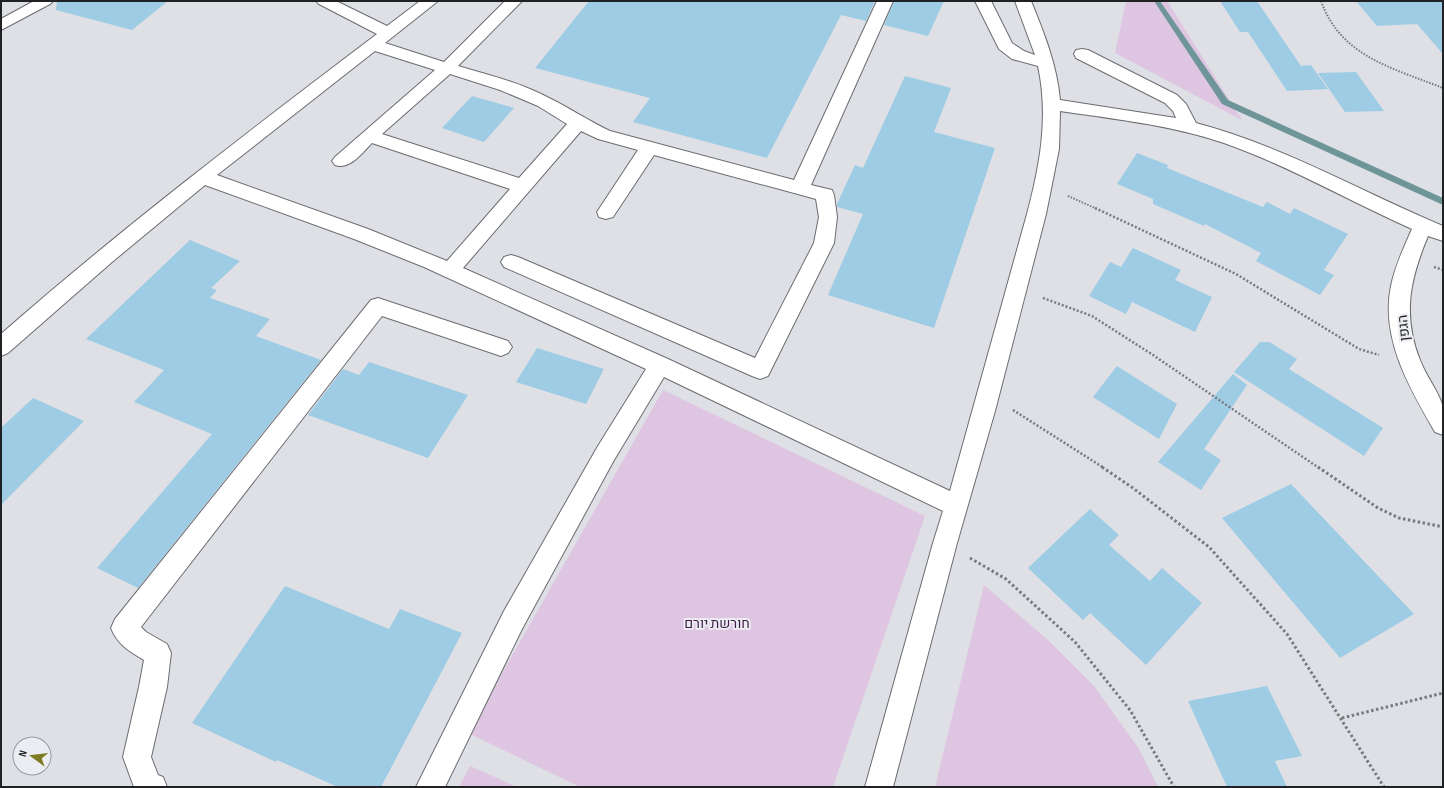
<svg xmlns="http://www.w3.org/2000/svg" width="1444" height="788" viewBox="0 0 1444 788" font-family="'Sofia Sans Condensed',Heebo,sans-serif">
<rect width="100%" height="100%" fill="#dee0e5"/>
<g fill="#dec5e1">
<polygon points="1126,1 1167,1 1242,120 1115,53"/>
<polygon points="663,390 925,516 833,787 580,787 468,733"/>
<polygon points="984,585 1048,640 1094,686 1139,749 1158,787 935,787"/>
<polygon points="470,766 517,787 459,787"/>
</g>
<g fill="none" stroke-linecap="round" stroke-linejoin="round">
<polygon fill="#6e9698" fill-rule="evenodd" points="1154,1 1160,1 1228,100 1443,198 1443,205 1222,104"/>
</g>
<g fill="#9ecce4">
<polygon points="57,1 168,1 132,30 56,10"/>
<polygon points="589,1 875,1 866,21 841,15 767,158 633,122 650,98 535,68"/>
<polygon points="894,1 944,1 928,36 884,25"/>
<polygon points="1220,1 1257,1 1301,66 1311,65 1328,89 1287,91 1248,32 1240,32"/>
<polygon points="1356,1 1443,1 1443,54 1417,24 1377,26"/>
<polygon points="1356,72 1384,111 1345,112 1318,73"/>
<polygon points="905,76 951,88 934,132 995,148 934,328 828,295 863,214 837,207 837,204 855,165 863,168"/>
<polygon points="472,96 514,108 484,142 442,128"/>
<polygon points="1137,153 1168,165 1167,168 1263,207 1267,202 1290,214 1294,208 1348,234 1324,270 1334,275 1320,295 1256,261 1261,253 1205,224 1204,226 1153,204 1153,199 1117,184"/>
<polygon points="190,240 240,261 211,288 217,290 210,298 270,319 256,336 321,360 138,588 97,568 212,434 134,402 164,370 86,339"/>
<polygon points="1133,248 1181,270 1175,280 1212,297 1195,332 1132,302 1126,314 1089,296 1110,262 1121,267"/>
<polygon points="1260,342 1269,342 1297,359 1289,369 1383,428 1364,456 1234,372"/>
<polygon points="537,348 604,369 586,404 516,382"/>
<polygon points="369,362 468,395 428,458 308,415 343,369 359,375"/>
<polygon points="1117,366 1177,404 1159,439 1093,397"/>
<polygon points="1233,374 1247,385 1204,449 1221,460 1201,490 1158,462"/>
<polygon points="33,398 84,421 1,505 1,428"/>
<polygon points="1291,484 1414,614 1340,658 1222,518"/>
<polygon points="1090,509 1119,535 1109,545 1150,581 1162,568 1202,603 1146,665 1090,613 1083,620 1028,568"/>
<polygon points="285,586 389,629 400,609 462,633 381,787 338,787 277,760 276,762 192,723"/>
<polygon points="1267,686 1302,756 1275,761 1287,787 1227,787 1188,701"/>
</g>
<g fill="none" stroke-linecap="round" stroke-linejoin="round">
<defs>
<g id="minor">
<polygon points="34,1 53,1 50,4 1,30 1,19"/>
<path d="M316,1H336L387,26L420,1H438L385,43L444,62L505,1H522L458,66C489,75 522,83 551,99C571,109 589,121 610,131L794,180L877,1H893L811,185L832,190L834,195L837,217L834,243L768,376L760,379L752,376L504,267L501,262L504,257L511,255L518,257L755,358L814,243L819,217L816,199L654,155L613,217L606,219L599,217L597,212L638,150L598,139L581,131L463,268L668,359L950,491L1027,214C1040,165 1049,117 1038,66L1012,59L999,49L975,1H991L1012,43L1024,51L1035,55L1015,1H1031C1044,33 1057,65 1060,100L1176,118L1173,111L1165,103L1076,58L1074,54L1076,50L1082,49L1088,50L1177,95L1186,104L1196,123C1283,146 1360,191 1443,226V241L1428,236C1410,279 1402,315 1420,360C1426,376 1437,389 1442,404C1444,412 1443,426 1443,435L1435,432C1410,389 1380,338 1391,286C1395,266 1404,247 1412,229C1349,201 1289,166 1224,143C1171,125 1115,119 1060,111L1059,149L1046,214L995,411L957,543L893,787H865L933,543L943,511L664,377L614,460L522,629L445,787H416L504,611L598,446L646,369L424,267L354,239L205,185L112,262L8,353L1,356V334C122,228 249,131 377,34L319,4ZM375,51L435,70L335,157L332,161L335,165C350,170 362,153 372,143L510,189L447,261L368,229L217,175ZM450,74L500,90L538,106L567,124L519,178L382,134Z"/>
<path d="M378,298L508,341L512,347L508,353L501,356L382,316L141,627L146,632L167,644L171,653L167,687L151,757L158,775L163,777L167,787H134L123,757L139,687L144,660C129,651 117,644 111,628L115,619L371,300Z"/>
</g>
</defs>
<use href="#minor" stroke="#6a6c70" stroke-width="2"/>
<g stroke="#797a7d" stroke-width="2" stroke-dasharray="1.5 1.5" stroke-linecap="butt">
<path d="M1321,1C1341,57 1393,68 1443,88"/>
<polyline points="1068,196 1097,209"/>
</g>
<g stroke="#797a7d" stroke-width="2.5" stroke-dasharray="2 2" stroke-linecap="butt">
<polyline points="1095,208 1236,274 1359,349 1379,355"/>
<polyline points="1434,267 1443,270"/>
<polyline points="1043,298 1092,316 1153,355 1319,468"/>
<polyline points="1013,410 1104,468"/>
</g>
<g stroke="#797a7d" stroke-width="3" stroke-dasharray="2.5 2.5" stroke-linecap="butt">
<polyline points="1102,467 1133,488 1209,547 1287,634 1384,787"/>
<polyline points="1318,467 1378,508 1399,518 1443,527"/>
<polyline points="970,558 1006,579 1075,642 1130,710 1174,787"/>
<polyline points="1342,718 1443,693"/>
</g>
<use href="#minor" fill="#fff" fill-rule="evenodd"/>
</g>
<g text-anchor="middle" stroke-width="4" stroke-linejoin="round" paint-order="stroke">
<g font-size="14" fill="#202122" stroke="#ebedf2">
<text transform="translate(1403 328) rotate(-96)" y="5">הגפן</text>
</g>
<g font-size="14" fill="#421c48" stroke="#ebedf2">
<text x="717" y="628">חורשת יורם</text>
</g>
</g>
<rect width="1444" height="788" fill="none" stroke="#202122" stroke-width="4"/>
<g transform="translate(32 756) rotate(285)"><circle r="19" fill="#ebedf2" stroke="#9a9b9f"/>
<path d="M0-3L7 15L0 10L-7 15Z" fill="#7c7b22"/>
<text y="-6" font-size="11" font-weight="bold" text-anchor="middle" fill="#202122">N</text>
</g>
</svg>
